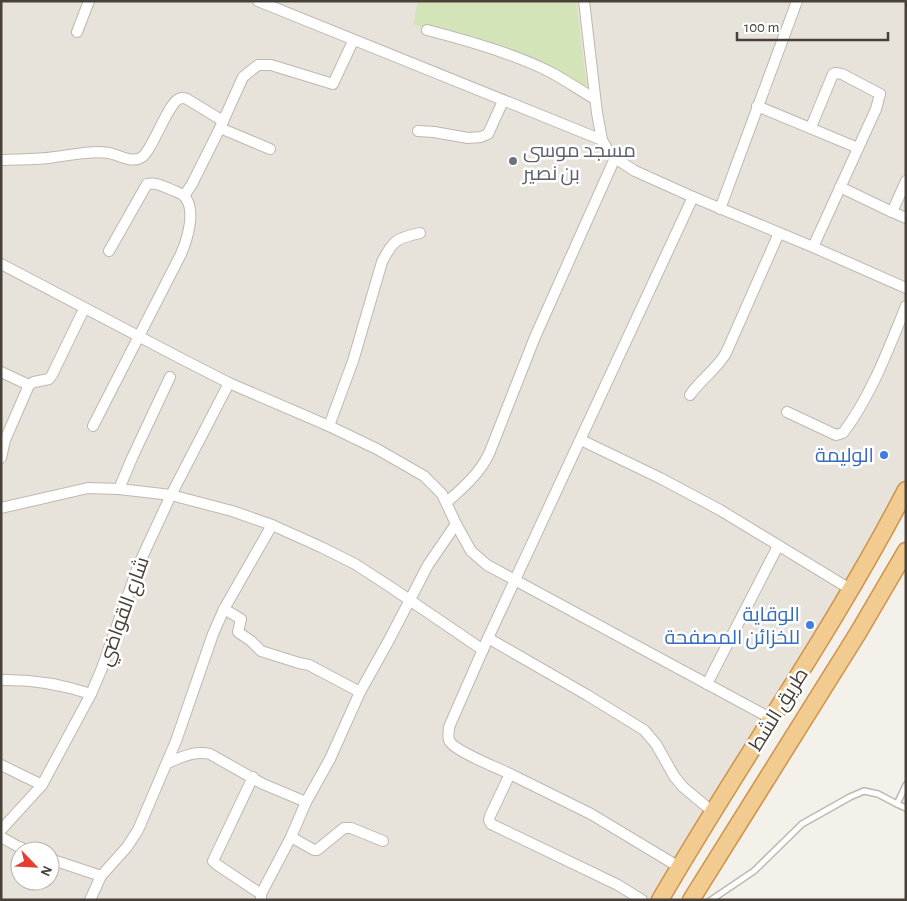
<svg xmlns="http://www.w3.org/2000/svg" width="907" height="901" viewBox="0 0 907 901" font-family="'Alegreya Sans',Cairo,sans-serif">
<rect width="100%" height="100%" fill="#f4f1eb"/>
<path fill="#e7e2da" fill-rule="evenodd" d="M1,1H906V490L660,900H1ZM20,851H50V881H20Z"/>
<polygon fill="#d4e4b9" points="418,1 576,1 587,89 470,42 413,24"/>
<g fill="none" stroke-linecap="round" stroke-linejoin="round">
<defs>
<g id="service">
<polyline points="906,785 897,804 906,808"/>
<polyline points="711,900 754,871 802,824 850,797 864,791 878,794 897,804"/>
</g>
<g id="minor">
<polyline points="258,1 602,140"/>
<polyline points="584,1 597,113 602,140 609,152 615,158 635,171 693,197 813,247 906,288"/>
<path d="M427,30C466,40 516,54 552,73C567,81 581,91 595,99"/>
<polyline points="77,32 89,1"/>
<polyline points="757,106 858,148"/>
<polyline points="811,127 833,74 835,73 842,74 880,94 876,109 813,247"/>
<polyline points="220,128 243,77 258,65 271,65 333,84 353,41"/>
<polyline points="418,131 434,132 468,138 481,137 488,134 503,101"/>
<path d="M1,160C19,159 37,160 55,157C73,155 90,150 109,153C120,155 132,164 142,157C153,149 168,103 179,99C182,97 184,98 187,99L223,121"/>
<polyline points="906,181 892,212 906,218"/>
<polyline points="840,187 892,212"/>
<polyline points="184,196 192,184 220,128 270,149"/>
<polyline points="720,209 797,1"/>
<polyline points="1,264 180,358 229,383 329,426 377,449 424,476 442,494 456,524 471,551 487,565 772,719"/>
<polyline points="1,372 29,385"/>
<path d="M690,395C701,379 717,369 726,353L779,233"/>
<path d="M787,412L836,435L843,433C871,396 888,350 906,306"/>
<path d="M93,426L181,254C187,240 197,209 184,196C181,193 174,191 170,189C162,186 156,182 147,184L109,251"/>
<path d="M329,426L353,361L382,262C393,240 397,238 420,233"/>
<polyline points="581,440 660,478 720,510 850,589"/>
<polyline points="1,458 5,440 29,385 34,382 49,379 52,375 84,309"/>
<polyline points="119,489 132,458 170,377"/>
<path d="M447,502C464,487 479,474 489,454L535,337L615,158"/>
<polyline points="1,508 88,488 119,489 171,495 232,511 272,525 321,547 355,564 389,586 483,650"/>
<polyline points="224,609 241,619 238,632 251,641 261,651 299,663 309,665 360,692"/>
<polyline points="488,638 587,695 644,730 656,744 674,776 683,787 713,812"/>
<path d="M1,680C33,679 61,684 91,694"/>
<polyline points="707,684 778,546"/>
<path d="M167,763C180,758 195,750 210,754L263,784L306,802"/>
<polyline points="1,765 42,785"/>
<path d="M510,774C498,768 457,752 450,742C447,738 449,732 449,727L488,638L693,197"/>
<polyline points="253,777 213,861 216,864 261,894"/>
<polyline points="1,830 42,785 91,694 102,668 139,564 171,495 229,383"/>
<polyline points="1,837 17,846 29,851"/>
<polyline points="291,837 314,850 317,850 344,828 351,828 383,841"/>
<polyline points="50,859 101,876"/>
<polyline points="90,900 101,876 127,847 138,830 176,741 213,634 224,609 272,525"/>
<polyline points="261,900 261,894 291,837 306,802 330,759 360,692 389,640 428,565 456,524"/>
<polyline points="642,900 618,885 491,824 489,820 490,816 510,774 591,814 679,867"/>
</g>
<g id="trunk">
<path d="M660,900C740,762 832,632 906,490"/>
<polyline points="691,900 858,633 906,551"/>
</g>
</defs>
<use href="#service" stroke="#bfb8af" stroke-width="8"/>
<use href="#minor" stroke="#bfb8af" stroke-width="12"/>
<use href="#trunk" stroke="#ce934b" stroke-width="19"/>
<use href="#service" stroke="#fff" stroke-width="5"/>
<use href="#minor" stroke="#fff" stroke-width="10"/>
<use href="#trunk" stroke="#f2cb90" stroke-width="16"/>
</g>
<circle fill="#6b7280" stroke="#fff" stroke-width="2" cx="513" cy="161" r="5"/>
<g fill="#3f7fe0" stroke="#fff" stroke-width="2">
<circle cx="884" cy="455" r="5"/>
<circle cx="810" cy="625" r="5"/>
</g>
<g text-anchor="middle" stroke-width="5" stroke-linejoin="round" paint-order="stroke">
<g font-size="20" fill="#5b616d" stroke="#fff" text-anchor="start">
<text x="523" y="157">مسجد موسى<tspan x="523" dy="23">بن نصير</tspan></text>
</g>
<g font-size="20" fill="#366cbe" stroke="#fff" text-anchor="end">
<text x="874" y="462">الوليمة</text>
<text x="800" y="621">الوقاية<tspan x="800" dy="23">للخزائن المصفحة</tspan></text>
</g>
<g font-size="20" fill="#48413a" stroke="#fff">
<text transform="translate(123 611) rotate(-70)" y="7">شارع القواضي</text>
<text transform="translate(778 709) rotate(-58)" y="7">طريق الشط</text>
</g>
</g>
<rect width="907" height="901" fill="none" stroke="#48413a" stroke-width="5"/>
<g transform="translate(35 866) rotate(114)"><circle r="24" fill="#ffffff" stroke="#b6b3b0"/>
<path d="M0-4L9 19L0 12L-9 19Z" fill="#e43e32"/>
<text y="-8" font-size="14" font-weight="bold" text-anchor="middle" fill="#48413a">N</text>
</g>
<path d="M737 32v8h151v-8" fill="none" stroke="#48413a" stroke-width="2.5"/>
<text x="744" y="32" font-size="15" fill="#48413a" stroke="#ffffff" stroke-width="4" paint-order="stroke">100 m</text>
</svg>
